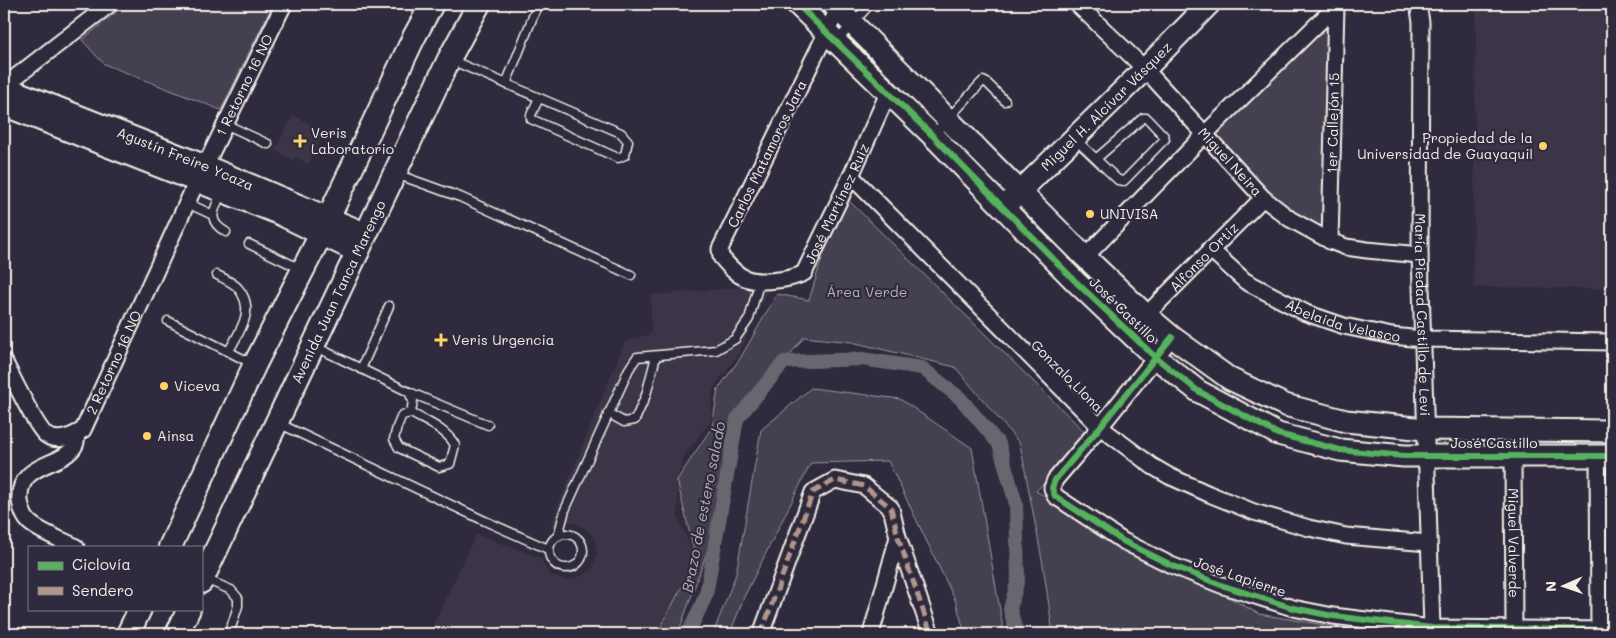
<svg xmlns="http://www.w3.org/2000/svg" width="1616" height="638" viewBox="0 0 1616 638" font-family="Mali,sans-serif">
<rect width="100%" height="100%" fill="#2f2a3d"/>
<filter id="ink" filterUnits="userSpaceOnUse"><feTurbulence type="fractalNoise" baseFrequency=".02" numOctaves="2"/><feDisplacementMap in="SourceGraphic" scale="10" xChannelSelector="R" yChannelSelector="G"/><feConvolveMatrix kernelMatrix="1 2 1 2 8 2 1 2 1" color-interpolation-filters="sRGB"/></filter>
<g filter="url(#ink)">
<g fill="#3b3647">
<polygon points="1476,4 1612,4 1612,289 1473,287"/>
<polygon points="293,115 325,132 308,164 295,157 293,160 275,150"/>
<polygon points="770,285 739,354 713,388 710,422 685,455 677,480 678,518 696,560 657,634 429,634 476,534 541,558 544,566 550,574 559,578 567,580 576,578 586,574 592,568 595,562 597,551 595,541 591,533 585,528 571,522 558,522 550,526 625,341 651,334 651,295"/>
</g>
<g fill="#454050" stroke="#9c989c">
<polygon points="126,4 273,4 221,110 104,64 82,40"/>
<polygon points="1330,13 1322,229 1288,210 1262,187 1208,132"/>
<polygon points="842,194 1090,437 1036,491 1259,614 1378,634 1053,634 1043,565 1020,444 955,367 852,342 804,337 732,428 719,518 678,634 657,634 696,560 677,480 712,427 718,389 741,357 777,294 809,300"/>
<polygon points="811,388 900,399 972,448 1004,634 965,634 956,602 888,461 811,463 744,597 730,634 713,634 736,574 761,430"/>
</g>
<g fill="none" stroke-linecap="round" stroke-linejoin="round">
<polyline stroke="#6a6670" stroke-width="14" points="688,634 706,595 737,419 784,362 862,359 922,368 960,398 999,444 1016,504 1018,579 1010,609 1017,634"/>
<defs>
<g id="lane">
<polyline points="837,41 870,4"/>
<polyline points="451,60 621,133 628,141 625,155 618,158 531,119 531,115 539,98"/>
<polyline points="506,84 538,4"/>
<polyline points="225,124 268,144"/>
<polyline points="933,135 981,83 983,81 987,83 1005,101"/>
<polyline points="1076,140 1118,180 1124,181 1165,139 1164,136 1147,118 1143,118 1097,158"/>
<polyline points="396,174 460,197 631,275"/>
<path d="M222,192C215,209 205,220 226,232"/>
<polyline points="187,203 213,215"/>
<polyline points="249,244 301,269"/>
<path d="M217,275C223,278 232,282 237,287C257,309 240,330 229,351"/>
<polyline points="168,321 253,364"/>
<path d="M314,346L409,392L413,401L411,413L402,415L397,427L394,439L399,448L439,467L450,464L455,445C446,429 427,422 411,413"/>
<polyline points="361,369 389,306"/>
<polyline points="409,392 488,425"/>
<polyline points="608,413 624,422 635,420 646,395 656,356"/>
<polyline points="278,423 485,521 548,549"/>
<circle cx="566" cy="551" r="17"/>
<polyline points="558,536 565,510 629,369 637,357 716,350 735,339 749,319 760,280"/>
<polyline points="205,579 231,590 238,598 238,606 229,634"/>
</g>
<g id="street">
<path id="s1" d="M1077,4L1145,69L1263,198L1290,219L1330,241L1346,247L1367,250L1420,255"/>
<path id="s2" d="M1418,4L1421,22L1420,255L1432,628"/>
<path id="s3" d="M838,9L720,249L721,257C728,265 735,274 745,278C758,284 791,280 804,273L851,176L888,93"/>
<polyline points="4,86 110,4"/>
<path id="s4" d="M205,166L284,4"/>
<polyline points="851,176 1100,427 1152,466 1169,476 1209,494 1254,512 1309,528 1346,536 1428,543"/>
<path id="s5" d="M1330,241L1336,6"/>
<path id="s6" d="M1210,249L1245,281L1306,313L1344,326L1392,336L1422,339L1612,342"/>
<polyline points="1085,257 1213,126 1338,4"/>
<path id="s7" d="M1146,315L1263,198"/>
<polyline points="1172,337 1100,427 1055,480 1052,488 1055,496 1123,541 1171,565 1221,585 1293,608 1333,616 1432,628 1612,630"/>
<path id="s8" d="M4,361C12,376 35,426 46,435C57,443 73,436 83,430L197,181"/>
<path id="s9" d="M1513,455L1514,630"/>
<polyline points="1598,456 1599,630"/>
<path d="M76,547C63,540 39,532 29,522C24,517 21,507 20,501C17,461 63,468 75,445C77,442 76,437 77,433"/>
<polyline points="761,634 813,492 835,480 864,486 891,508 898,537 931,634"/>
<polyline points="871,634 898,537"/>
</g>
<g id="secondary">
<polyline points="797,4 932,135 1076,282 1155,357 1198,391 1278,434 1340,450 1404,456 1612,456"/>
<polyline points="833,4 1085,257 1146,315 1172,337 1230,379 1285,405 1346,421 1425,429 1612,431"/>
<path id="s10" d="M4,87L205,166L366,234"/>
<polyline points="4,105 278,213 358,252"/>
<path id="s11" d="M1010,201L1145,69L1209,4"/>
</g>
<g id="primary">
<polyline points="170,547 255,364 315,246 414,37 432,4"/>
<path id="s12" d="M201,582L449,59L479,4"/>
<polyline points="128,634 140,609"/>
<polyline points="177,634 189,609"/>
</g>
</defs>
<use href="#lane" stroke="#f4f1e8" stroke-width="11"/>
<use href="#street" stroke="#f4f1e8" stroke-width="19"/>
<use href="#secondary" stroke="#f4f1e8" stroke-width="25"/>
<use href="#primary" stroke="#f4f1e8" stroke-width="26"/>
<use href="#lane" stroke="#2f2a3d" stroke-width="8"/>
<use href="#street" stroke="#2f2a3d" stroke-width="15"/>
<use href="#secondary" stroke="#2f2a3d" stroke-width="21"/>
<use href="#primary" stroke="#2f2a3d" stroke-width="22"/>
<polyline stroke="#b2968c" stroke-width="5" stroke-dasharray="10 5" stroke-linecap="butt" points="761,634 813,492 835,480 864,486 891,508 898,537 931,634"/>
<defs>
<g id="cycleway">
<polyline points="797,4 932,135 1076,282 1155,357 1198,391 1278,434 1340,450 1404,456 1612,456"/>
<polyline points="1172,337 1100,427 1055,480 1052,488 1055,496 1123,541 1171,565 1221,585 1293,608 1333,616 1432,628 1612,630"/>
</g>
</defs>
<use href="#cycleway" stroke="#2f2a3d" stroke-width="9"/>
<use href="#cycleway" stroke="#56b35d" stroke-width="6"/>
</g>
</g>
<g fill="#ffd166" stroke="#2f2a3d" stroke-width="2">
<path d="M297.5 133.5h5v5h5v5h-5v5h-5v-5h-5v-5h5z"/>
<circle cx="1543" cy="146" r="5"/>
<circle cx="1090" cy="214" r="5"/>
<path d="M438.5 332.5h5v5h5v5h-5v5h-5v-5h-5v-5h5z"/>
<circle cx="164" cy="386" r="5"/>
<circle cx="147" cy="436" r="5"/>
</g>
<g text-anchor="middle" stroke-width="4.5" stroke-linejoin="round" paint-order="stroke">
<g font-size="14" fill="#f4f1e8" stroke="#2f2a3d">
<text dy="5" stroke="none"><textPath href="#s4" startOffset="90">1 Retorno 16 NO</textPath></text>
<text dy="5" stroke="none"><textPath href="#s11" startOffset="135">Miguel H. Alcívar Vásquez</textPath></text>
<text dy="5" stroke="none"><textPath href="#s5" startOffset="118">1er Callejón 15</textPath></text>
<text transform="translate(767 154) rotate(-64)" y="5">Carlos Matamoros Jara</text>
<text dy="5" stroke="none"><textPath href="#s10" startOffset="195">Agustín Freire Ycaza</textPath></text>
<text dy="5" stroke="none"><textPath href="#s1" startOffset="220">Miguel Neira</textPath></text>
<text dy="5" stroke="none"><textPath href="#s3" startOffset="445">José Martínez Ruiz</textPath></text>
<text dy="5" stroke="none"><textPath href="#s7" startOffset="82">Alfonso Ortiz</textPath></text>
<text dy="5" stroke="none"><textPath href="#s12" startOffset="321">Avenida Juan Tanca Marengo</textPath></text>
<text transform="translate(1123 310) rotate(44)" y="5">José Castillo</text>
<text dy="5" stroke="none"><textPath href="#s2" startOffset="311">María Piedad Castillo de Levi</textPath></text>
<text dy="5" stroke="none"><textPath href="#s6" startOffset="154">Abelaida Velasco</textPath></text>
<text dy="5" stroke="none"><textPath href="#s8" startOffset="199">2 Retorno 16 NO</textPath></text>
<text transform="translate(1067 376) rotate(45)" y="5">Gonzalo Llona</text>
<text x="1494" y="448">José Castillo</text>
<text dy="5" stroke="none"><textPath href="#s9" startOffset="88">Miguel Valverde</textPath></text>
<text transform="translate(1240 577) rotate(19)" y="5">José Lapierre</text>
</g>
<g font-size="14" fill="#f4f1e8" stroke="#2f2a3d" text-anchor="start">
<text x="311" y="138">Veris<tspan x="311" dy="16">Laboratorio</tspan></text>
<text x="1533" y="143" text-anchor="end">Propiedad de la<tspan x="1533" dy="16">Universidad de Guayaquil</tspan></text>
<text x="1100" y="219">UNIVISA</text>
<text x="452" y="345">Veris Urgencia</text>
<text x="174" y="391">Viceva</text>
<text x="157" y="441">Ainsa</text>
</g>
<g font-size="14" fill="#b7b3b3" stroke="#2f2a3d">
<text x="867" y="297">Área Verde</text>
</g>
<g font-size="15" font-style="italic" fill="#b6b2b2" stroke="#2f2a3d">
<text transform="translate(704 507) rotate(-79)" y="5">Brazo de estero salado</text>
</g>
</g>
<rect width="1616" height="638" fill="none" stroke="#2f2a3d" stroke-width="20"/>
<rect x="10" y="10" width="1596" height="618" fill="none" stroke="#f4f1e8" stroke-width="2" filter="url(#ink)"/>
<rect x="28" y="546" width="175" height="65" fill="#2f2a3d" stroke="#7e7a81"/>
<rect x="38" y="562" width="25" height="8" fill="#56b35d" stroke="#7e7a81"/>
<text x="72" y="570" font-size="15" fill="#f4f1e8">Ciclovía</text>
<rect x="38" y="587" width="25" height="8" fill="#b2968c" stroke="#7e7a81"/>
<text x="72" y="596" font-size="15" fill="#f4f1e8">Sendero</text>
<g transform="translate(1564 586) rotate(268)" stroke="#2f2a3d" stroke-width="4" paint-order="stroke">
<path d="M0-4L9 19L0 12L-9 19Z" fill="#f4f1e8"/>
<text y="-8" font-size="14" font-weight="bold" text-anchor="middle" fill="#f4f1e8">N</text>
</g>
</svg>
